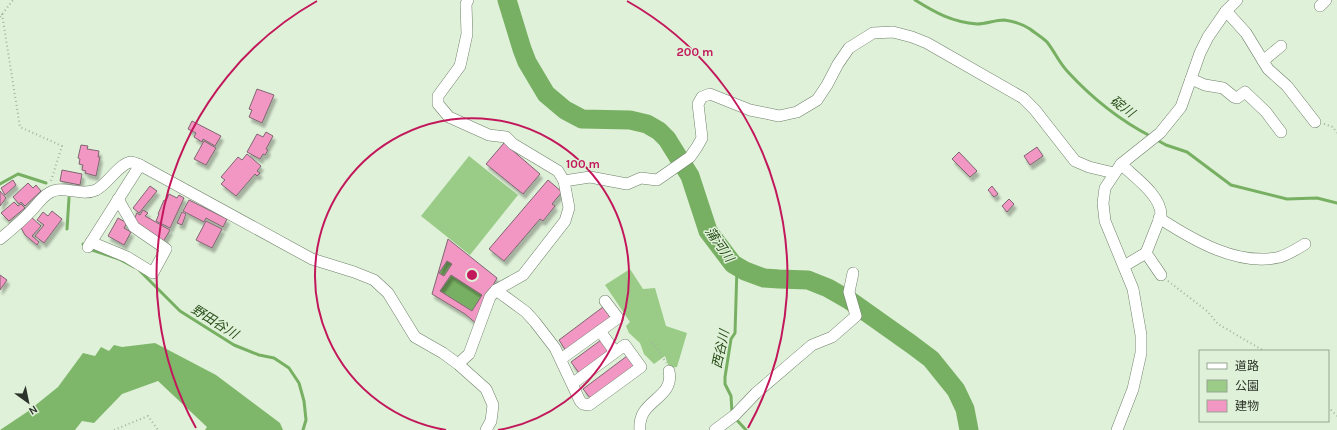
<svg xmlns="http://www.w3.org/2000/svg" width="1337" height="430" viewBox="0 0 1337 430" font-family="Karla,'Noto Sans JP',sans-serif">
<defs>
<filter id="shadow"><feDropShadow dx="2.5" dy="4.5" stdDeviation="1" flood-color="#0004"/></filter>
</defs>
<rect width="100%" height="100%" fill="#dff1d8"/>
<g fill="#9acc88">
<polygon points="469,156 518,195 470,255 421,216"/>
<polygon points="630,269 643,289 655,288 666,326 687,333 677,367 669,368 665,356 654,364 644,354 640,343 629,333 626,326 630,322 605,285"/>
</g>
<polygon fill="#7fb76a" points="155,343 216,375 280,423 283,430 205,430 207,427 158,381 122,394 94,423 82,421 75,430 0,430 27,412 58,387 83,353 95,356 101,347 109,351 114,345 122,347"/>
<g fill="#78b063">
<polygon points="447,261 452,264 444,276 439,273"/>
<polygon points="451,275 482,295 472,311 440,291"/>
</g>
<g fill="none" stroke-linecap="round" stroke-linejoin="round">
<g stroke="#78b063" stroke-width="3">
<path d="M915,0C936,13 952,22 977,24C986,24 995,20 1004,20C1013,21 1022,24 1030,29C1035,33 1042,37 1047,42C1055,52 1059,63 1068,72C1091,97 1121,121 1152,137"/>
<polyline points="1157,140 1166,145 1187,152 1231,185 1287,199 1317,198 1337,203"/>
<polyline points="0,184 18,174 46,183"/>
<polyline points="67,229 69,198"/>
<polyline points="83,244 92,250 119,259 134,267"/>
<polyline points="140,271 180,311 234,345 259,355 274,358 289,368 299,383 304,401 306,420 303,430"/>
<polyline points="732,413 731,396 725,384 725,377 731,339 735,333 737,267"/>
<polyline points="735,418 746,430"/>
</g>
<polyline stroke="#78b063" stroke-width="19" points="507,0 522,49 527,62 546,94 565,110 582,119 630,120 647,124 659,131 667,139 690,176 708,231 733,264 745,271 764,278 779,279 808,280 828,288 849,300 911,344 931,359 956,390 965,409 969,430"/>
</g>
<g fill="#f297c3" stroke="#806571" fill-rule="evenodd" filter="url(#shadow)">
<polygon points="257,89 274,95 262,123 249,117 252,110 249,109"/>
<polygon points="192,121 221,136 215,146 203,139 202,142 194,137 196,133 188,129"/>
<polygon points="266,132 273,136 266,149 268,150 265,155 263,154 260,159 247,152 257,134 263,137"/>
<polygon points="204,141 216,148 206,165 194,159"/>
<polygon points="504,143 540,174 523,194 486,164"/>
<polygon points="81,145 88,146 87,149 99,151 98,157 100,157 96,176 85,173 86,171 82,170 83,165 79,164 80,159 78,158"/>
<polygon points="1037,147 1043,156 1030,165 1024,156"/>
<polygon points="959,152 977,171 970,177 952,159"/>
<polygon points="247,154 261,166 257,171 260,173 257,176 255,174 236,196 221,184 225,180 221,177 238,157 242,160"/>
<polygon points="62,170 82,174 80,185 60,181"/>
<polygon points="13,180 16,185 5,195 1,188"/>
<polygon points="548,180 562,192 552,204 555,206 543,221 540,219 504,261 489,249"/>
<polygon points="28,183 33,188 36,185 41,191 25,206 21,202 19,204 13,197"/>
<polygon points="150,186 157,191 139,213 133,208"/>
<polygon points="992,186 998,194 994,197 988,190"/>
<polygon points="0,191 6,198 0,206"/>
<polygon points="169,194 177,198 179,195 184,198 170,228 156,221 159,214 158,214 164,200 166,201"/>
<polygon points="1009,199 1014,204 1007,212 1002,206"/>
<polygon points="189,200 227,219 223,227 206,218 204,222 183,211"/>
<polygon points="14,202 18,206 21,204 25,208 9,221 1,213"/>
<polygon points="143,210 148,213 145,216 170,230 163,242 140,229 134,219 137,213 140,215"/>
<polygon points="52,211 62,219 44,243 35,236 44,225 37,220 43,212 48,216"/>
<polygon points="182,212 186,214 182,225 177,223"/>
<polygon points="30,216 41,226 32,236 39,242 37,245 25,235 20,226"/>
<polygon points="118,218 127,223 124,228 131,232 124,245 108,236"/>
<polygon points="206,221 222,229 212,248 196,240"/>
<path d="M448,239L497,278L481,308L477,324L465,314L432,294ZM447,261L452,264L444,276L439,273ZM451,275L482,295L472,311L440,291Z"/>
<polygon points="0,275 7,280 0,290"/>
<polygon points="603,307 611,318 566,351 559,340"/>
<polygon points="601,340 609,351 579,373 571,362"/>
<polygon points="627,356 635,367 591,399 583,389"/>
</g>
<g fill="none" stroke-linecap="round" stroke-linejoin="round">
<defs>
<g id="minor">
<polyline points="468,0 466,4 467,34 460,66 438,96 438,104 449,117 489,135 506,137 513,144 558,171 564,181"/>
<polyline points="1320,6 1326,0"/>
<polyline points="1226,11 1246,33 1268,69 1287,86 1315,122"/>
<polyline points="1263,61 1281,46"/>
<polyline points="1191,79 1205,85 1223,88 1234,97 1237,98 1245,92 1266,112 1281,132"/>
<path d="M1121,164C1134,177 1161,195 1161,215L1146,253L1161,275"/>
<path d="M1159,218C1193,240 1238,267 1280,257C1289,254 1297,249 1305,244"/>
<path d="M0,239C11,230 22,221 32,210C37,205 42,197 49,193C62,184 81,197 96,190C108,184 120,162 132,162C134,163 138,164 140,165L312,259L354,272L374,280L388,293L415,337L443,353L458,364L486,389L493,405L491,421L486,430"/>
<polyline points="91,242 127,257 153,273 166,249 134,227 118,199"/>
<polyline points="88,247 140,165"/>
<polyline points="1124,266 1146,253"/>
<polyline points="496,290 526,312 535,322 555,348 580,401 583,404 589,405 641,367 625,345 572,384"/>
<polyline points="600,331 615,352"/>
<polyline points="561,359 618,318 605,301"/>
<polyline points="458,364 469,354 490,297 496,290 523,275 565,221 569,208 564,181 590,177 627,184 641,178 657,180 690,157 697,147 702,138 698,104 702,97 710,94 750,110 779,116 797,112 817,100 827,85 838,64 849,48 873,33 893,32 912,37 927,43 1023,98 1035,110 1075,161 1089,167 1114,173"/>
<path d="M640,430C637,399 675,400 669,371"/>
<polyline points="715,430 735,415 756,393 812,345 832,337 856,316 849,292 853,273"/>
<polyline points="1117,430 1133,389 1141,353 1141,335 1133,289 1105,221 1103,203 1105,188 1121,164 1160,133 1181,107 1200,53 1208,37 1226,11 1237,0"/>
</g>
</defs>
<use href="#minor" stroke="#6f806a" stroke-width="12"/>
<g stroke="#a4b39f" stroke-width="2" stroke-dasharray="1 3" stroke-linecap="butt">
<polyline points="2,14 20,127 62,146 51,181"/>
<polyline points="0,17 13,0"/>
<polyline points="1324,124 1333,127 1337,133"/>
<polyline points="1168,281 1207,311 1218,324 1264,351"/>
<polyline points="652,343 659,351 666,363"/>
<polyline points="1328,407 1337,416"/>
<polyline points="114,430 148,416 158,430"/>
</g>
<use href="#minor" stroke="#fff" stroke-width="11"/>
</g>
<g fill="none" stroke="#c2185b" stroke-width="2">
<path d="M446 430A157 157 0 1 1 498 430"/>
<path d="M196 428A315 315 0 0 1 317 1M627 1A315 315 0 0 1 748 428"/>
</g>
<g text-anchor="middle" stroke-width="3" stroke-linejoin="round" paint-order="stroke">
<g font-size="13" font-style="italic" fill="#294e1a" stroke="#dff1d8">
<text transform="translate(1123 106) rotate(37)" y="5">碇川</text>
<text transform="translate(720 244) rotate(55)" y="5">蒲河川</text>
<text transform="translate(215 321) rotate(32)" y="5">野田谷川</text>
<text transform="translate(720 349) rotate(-78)" y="5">西谷川</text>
</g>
</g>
<circle cx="472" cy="275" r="6" fill="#c2185b" stroke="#dff1d8" stroke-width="2"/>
<g font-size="12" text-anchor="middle" font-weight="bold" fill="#c2185b" stroke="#dff1d8" stroke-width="3" stroke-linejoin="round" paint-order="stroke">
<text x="695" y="56">200 m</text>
<text x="583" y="168">100 m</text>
</g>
<rect x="1199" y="350" width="130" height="72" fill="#dff1d8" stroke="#97a592"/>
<rect x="1207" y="363" width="20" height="6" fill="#ffffff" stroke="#97a592"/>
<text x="1235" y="370" font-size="12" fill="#2c332a">道路</text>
<rect x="1207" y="380" width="20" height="12" fill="#9acc88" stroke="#97a592"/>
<text x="1235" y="390" font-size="12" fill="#2c332a">公園</text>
<rect x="1207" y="400" width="20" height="12" fill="#f297c3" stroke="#97a592"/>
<text x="1235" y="410" font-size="12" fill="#2c332a">建物</text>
<g transform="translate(28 402) rotate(147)" stroke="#dff1d8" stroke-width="3" paint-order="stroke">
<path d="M0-3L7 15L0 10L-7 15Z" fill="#2c332a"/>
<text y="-6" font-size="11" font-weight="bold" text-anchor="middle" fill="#2c332a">N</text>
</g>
</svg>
